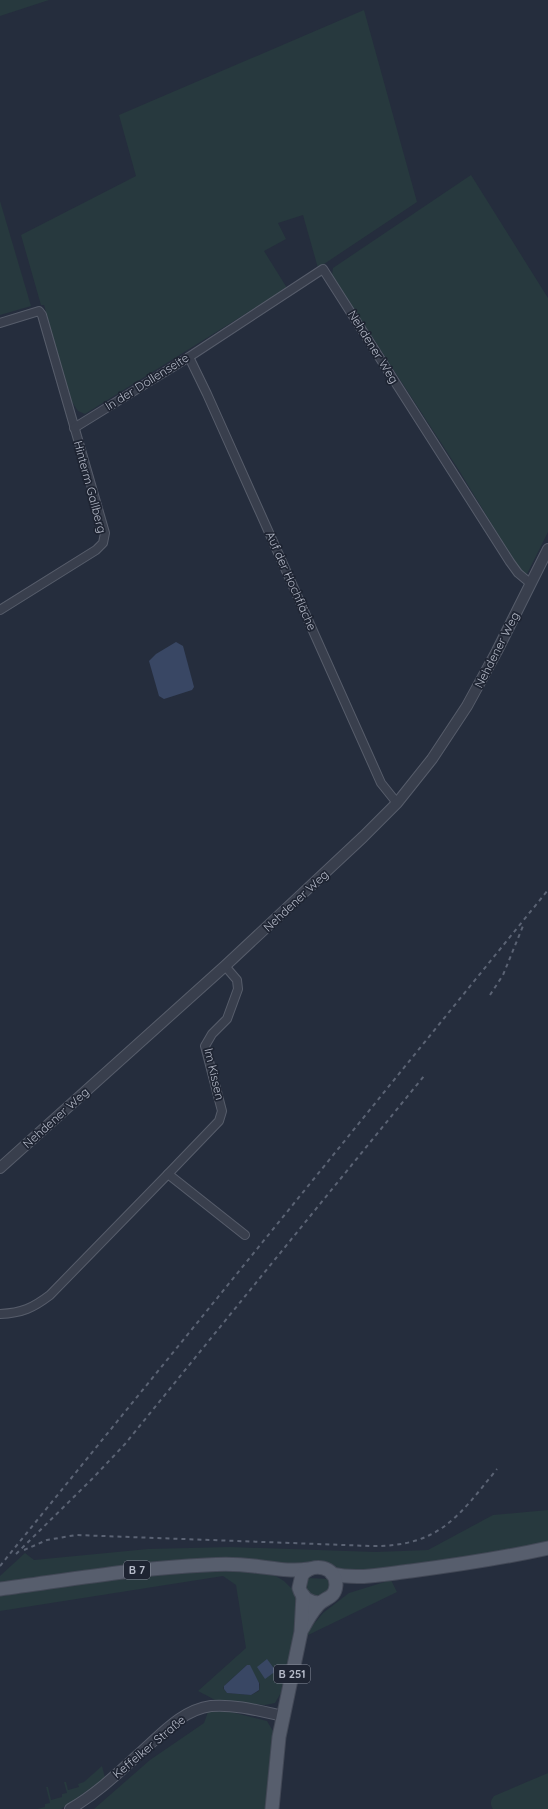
<svg xmlns="http://www.w3.org/2000/svg" width="548" height="1809" viewBox="0 0 548 1809" font-family="Quicksand,sans-serif">
<rect width="100%" height="100%" fill="#252d3d"/>
<g fill="#27393e" fill-rule="evenodd">
<polygon points="0,0 49,0 0,16"/>
<polygon points="364,10 417,202 318,268 303,215 278,223 286,239 264,251 287,288 85,414 78,411 72,402 44,305 41,305 21,235 136,176 119,115"/>
<polygon points="471,175 548,298 548,532 527,574 519,569 460,472 332,275 333,268"/>
<polygon points="0,201 31,306 0,315"/>
<polygon points="548,1510 548,1545 369,1571 288,1567 0,1583 0,1576 25,1553 34,1560 148,1549 230,1547 375,1552 428,1550 493,1515"/>
<path d="M182,1570L269,1572L284,1581L293,1590L298,1600L299,1619L282,1691L275,1703L265,1705L219,1702L198,1691L246,1648L236,1585L223,1576L0,1611V1592ZM247,1665L260,1684L259,1691L251,1695L227,1693L223,1688L225,1685Z"/>
<polygon points="308,1578 329,1579 331,1585 325,1597 309,1596 304,1583"/>
<polygon points="391,1580 397,1592 302,1638 323,1613 349,1593"/>
<polygon points="227,1711 267,1721 273,1731 267,1809 94,1809 150,1760 204,1723 208,1712"/>
<polygon points="102,1766 105,1778 67,1805 61,1809 37,1809 45,1807 45,1804 50,1803 46,1787 48,1787 51,1800 62,1797 62,1794 67,1793 64,1782 66,1782 68,1790 79,1787 78,1784 84,1782"/>
<path d="M548,1773V1809H493C490,1804 490,1801 494,1796Z"/>
</g>
<g fill="#394764">
<polygon points="176,642 183,646 194,687 192,690 164,699 159,696 149,661 156,654"/>
<polygon points="267,1659 276,1671 265,1679 257,1667"/>
<polygon points="247,1665 250,1665 259,1683 259,1690 251,1695 227,1693 224,1689 224,1686"/>
</g>
<g fill="none" stroke-linecap="round" stroke-linejoin="round">
<defs>
<g id="minor">
<polyline points="0,323 39,311 42,315 105,533 103,543 96,550 0,610"/>
<polyline points="189,357 207,394 381,783 397,803"/>
<polyline points="74,428 189,357 323,269 510,562 518,573 530,583"/>
<polyline points="168,1174 219,1121 222,1111 205,1046 212,1034 227,1019 238,989 237,980 225,966"/>
<path d="M0,1314C22,1313 33,1308 50,1295L168,1174L245,1235"/>
</g>
<g id="tertiary">
<polyline points="0,1168 225,966 363,837 397,803 432,759 467,706 497,651 548,549"/>
<path d="M70,1809C96,1794 117,1774 139,1754C160,1736 181,1710 211,1706C235,1704 260,1711 283,1716"/>
</g>
<g id="primary">
<path d="M332,1574C358,1580 385,1574 411,1571C457,1565 503,1558 548,1548"/>
<path d="M0,1589C68,1580 137,1568 206,1565C222,1564 238,1564 254,1566C273,1568 289,1572 309,1569"/>
<path d="M303,1628C307,1620 312,1612 318,1605C325,1597 335,1599 336,1585C336,1566 313,1562 302,1575L299,1588C302,1598 309,1603 320,1603"/>
<polyline points="272,1809 279,1737 301,1632 303,1595"/>
</g>
</defs>
<use href="#minor" stroke="#575d6b" stroke-width="10"/>
<use href="#tertiary" stroke="#575d6b" stroke-width="12"/>
<use href="#primary" stroke="#424856" stroke-width="15"/>
<use href="#minor" stroke="#393f4d" stroke-width="8"/>
<use href="#tertiary" stroke="#393f4d" stroke-width="10"/>
<use href="#primary" stroke="#575e6d" stroke-width="13"/>
<g stroke="#5b6374" stroke-width="2" stroke-dasharray="4 4" stroke-linecap="butt">
<polyline points="490,995 503,975 523,926"/>
<path d="M24,1550L47,1540L76,1535L371,1546C439,1547 458,1517 497,1469"/>
<polyline points="16,1554 92,1479 125,1444 424,1076"/>
<polyline points="0,1566 548,890"/>
</g>
</g>
<g text-anchor="middle" stroke-width="3.5" stroke-linejoin="round" paint-order="stroke">
<g fill="#1e2432" stroke="#888d9b" stroke-width="1">
<rect x="124" y="1561" width="26" height="18" rx="3"/>
<rect x="274" y="1665" width="36" height="18" rx="3"/>
</g>
<g font-size="11" font-weight="bold" fill="#b5bac8">
<text x="137" y="1574">B 7</text>
<text x="292" y="1678">B 251</text>
</g>
<g font-size="12" fill="#b5bac8" stroke="#1e2432">
<text transform="translate(373 347) rotate(58)" y="4">Nehdener Weg</text>
<text transform="translate(147 382) rotate(-32)" y="4">In der Dollenseite</text>
<text transform="translate(90 487) rotate(75)" y="4">Hinterm Gallberg</text>
<text transform="translate(291 581) rotate(66)" y="4">Auf der Hochfläche</text>
<text transform="translate(497 650) rotate(-63)" y="4">Nehdener Weg</text>
<text transform="translate(296 901) rotate(-43)" y="4">Nehdener Weg</text>
<text transform="translate(214 1074) rotate(77)" y="4">Im Kissen</text>
<text transform="translate(56 1118) rotate(-42)" y="4">Nehdener Weg</text>
<text transform="translate(149 1747) rotate(-40)" y="4">Keffelker Straße</text>
</g>
</g>
</svg>
